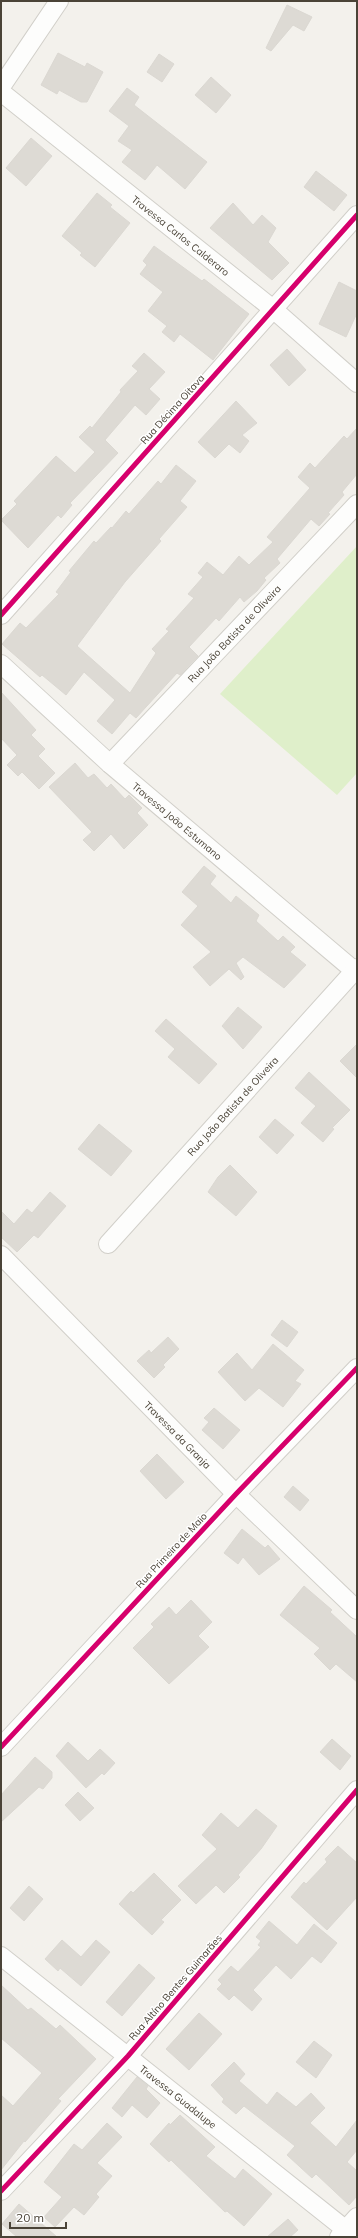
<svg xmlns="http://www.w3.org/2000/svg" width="358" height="2238" viewBox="0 0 358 2238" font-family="Mulish,sans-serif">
<rect width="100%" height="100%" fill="#f3f1ec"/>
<polygon fill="#dfefca" points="357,546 357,773 337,795 220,694"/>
<g fill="#dddad4" stroke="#dbd8d2">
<polygon points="287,5 312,17 304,31 293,25 271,51 266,48"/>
<polygon points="58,53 85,67 87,63 103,72 87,102 81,102 59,90 57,94 41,85"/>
<polygon points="159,54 174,64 162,82 147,72"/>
<polygon points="211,77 231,95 216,113 195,95"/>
<polygon points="127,88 139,97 134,105 207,162 185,189 157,165 145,180 122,162 132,150 118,141 129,126 109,111"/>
<polygon points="31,138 52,156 26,186 6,168"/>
<polygon points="316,171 347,195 334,211 304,187"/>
<polygon points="97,193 112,205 110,207 130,223 95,267 80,255 82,253 62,236"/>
<polygon points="233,203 253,225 262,215 276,228 268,242 289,263 272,280 210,228"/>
<polygon points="154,246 202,281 204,279 249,314 213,360 180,334 174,342 162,332 167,326 148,311 163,292 140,274 147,265 143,261"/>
<polygon points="339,282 357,291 357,313 346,337 319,324"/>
<polygon points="287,349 306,370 289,386 270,365"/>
<polygon points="144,353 165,372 149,389 160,399 146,415 135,405 105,440 118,453 70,503 72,505 61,518 58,515 28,548 1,520 17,504 14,501 56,456 75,473 95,452 79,437 90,426 92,428 121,392 120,390 138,371 132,366"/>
<polygon points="236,401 257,423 242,435 249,441 240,453 229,444 215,458 198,442"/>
<polygon points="357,428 357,474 342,492 344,495 328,513 330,514 319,526 311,519 277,559 280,563 264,578 266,580 257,591 244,602 240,597 219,621 216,618 189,647 198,656 180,675 177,673 136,718 130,713 112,734 97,721 115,700 84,672 66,695 42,675 40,677 2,644 20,623 26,628 59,594 56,592 71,572 69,571 94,541 96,543 111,527 112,528 126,511 129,514 158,481 161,484 176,465 196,481 180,501 187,507 159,539 161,541 125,582 77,646 130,693 156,653 152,649 169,631 166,629 194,598 188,594 203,577 198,573 207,562 223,575 239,556 249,565 273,542 267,537 310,488 298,477 310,463 315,468 344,436 347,439"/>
<polygon points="1,692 36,730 31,735 45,749 38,756 55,773 39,789 22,772 18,776 7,765 17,755 1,738"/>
<polygon points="75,763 88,778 94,774 107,788 111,784 125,799 129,795 142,808 137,813 148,825 124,849 111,834 94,851 83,840 92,832 49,787"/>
<polygon points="204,866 216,876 210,884 231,903 236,896 259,915 256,921 278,941 283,936 295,947 290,952 306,965 284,988 243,957 236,963 244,977 241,980 229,969 210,986 193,967 211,952 181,925 198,906 182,892"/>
<polygon points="238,1007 262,1027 243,1049 222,1026"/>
<polygon points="166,1019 217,1064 199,1084 168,1057 175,1049 155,1031"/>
<polygon points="357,1044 357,1078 340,1061"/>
<polygon points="309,1072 350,1110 332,1128 334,1129 323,1142 301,1123 316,1106 295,1088"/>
<polygon points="275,1119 294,1135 277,1154 259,1137"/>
<polygon points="99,1124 132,1151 111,1176 78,1149"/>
<polygon points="230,1165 257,1192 236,1216 208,1192 218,1177"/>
<polygon points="50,1192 66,1206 38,1238 34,1235 17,1252 1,1237 1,1211 14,1224 27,1209 32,1213"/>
<polygon points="282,1320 298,1332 287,1347 271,1335"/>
<polygon points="168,1337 179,1349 163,1365 165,1367 154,1378 137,1361 149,1350 151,1353"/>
<polygon points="273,1344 304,1370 295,1381 301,1384 283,1407 259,1388 245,1401 218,1372 237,1353 252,1370"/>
<polygon points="214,1408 240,1430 223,1449 202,1430 209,1422 204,1418"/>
<polygon points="157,1454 184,1482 166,1499 140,1471"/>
<polygon points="293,1486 309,1500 300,1511 284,1497"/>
<polygon points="242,1529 265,1548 268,1545 280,1559 259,1575 243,1557 238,1564 224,1553"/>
<polygon points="304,1586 332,1610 330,1612 357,1637 357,1682 336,1664 330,1670 314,1654 320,1648 280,1615"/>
<polygon points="191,1600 212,1622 198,1636 209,1647 169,1684 133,1648 154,1627 151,1624 169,1607 176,1615"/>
<polygon points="332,1739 351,1756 340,1770 320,1752"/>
<polygon points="68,1742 88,1761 100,1749 115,1763 104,1775 102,1773 86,1788 56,1756"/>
<polygon points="35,1757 52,1772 52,1778 43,1789 39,1787 1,1822 1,1795"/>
<polygon points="78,1792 94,1808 80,1821 65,1805"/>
<polygon points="256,1809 277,1826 261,1849 238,1875 240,1877 224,1893 216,1885 196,1904 178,1886 217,1849 202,1835 221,1813 238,1828"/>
<polygon points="338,1846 357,1863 357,1897 327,1930 291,1897 304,1882 306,1884 327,1862 325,1859"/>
<polygon points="154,1873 181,1900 161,1920 164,1922 152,1935 119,1904 131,1891 133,1893"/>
<polygon points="29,1886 43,1899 24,1921 10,1908"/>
<polygon points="269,1921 297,1945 314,1924 337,1943 321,1963 312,1956 291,1979 276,1965 253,1990 262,1999 252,2011 234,1995 229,2000 217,1989 222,1984 218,1980 231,1966 238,1972 261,1947 258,1945 261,1941 256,1937"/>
<polygon points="62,1940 81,1957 96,1940 110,1952 81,1986 60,1968 58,1971 45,1959"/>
<polygon points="139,1964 155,1978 122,2016 106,2002"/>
<polygon points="1,1985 28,2010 31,2008 56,2029 60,2025 96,2059 58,2099 61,2101 25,2142 24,2141 1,2170 1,2095 13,2106 42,2073 1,2038"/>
<polygon points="199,2013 222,2034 189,2070 166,2049"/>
<polygon points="314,2041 332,2055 316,2078 296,2062"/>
<polygon points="234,2062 245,2074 239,2081 267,2105 277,2092 296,2107 311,2093 325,2108 310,2123 336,2147 357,2120 357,2150 347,2162 357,2171 357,2196 349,2205 316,2174 312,2178 287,2155 295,2146 244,2106 236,2114 222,2102 224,2099 211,2085"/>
<polygon points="137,2077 148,2086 146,2089 160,2103 147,2118 132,2105 122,2117 112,2108"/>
<polygon points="180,2115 215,2147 206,2156 235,2179 243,2169 272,2194 244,2226 227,2211 225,2212 171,2160 169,2162 150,2144 169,2123 170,2125"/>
<polygon points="107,2123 122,2137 97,2163 112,2176 96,2194 99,2197 84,2215 74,2207 55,2227 44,2217 62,2197 44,2182 74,2144 82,2150"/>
<polygon points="19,2204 57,2237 17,2237 2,2224"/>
<polygon points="288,2219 298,2230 290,2237 267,2237"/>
</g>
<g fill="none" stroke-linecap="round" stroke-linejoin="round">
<defs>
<g id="minor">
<polyline points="1,87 59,1"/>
<path id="s1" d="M1,92L273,309L357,383"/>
<polyline points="1,615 357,215"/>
<path id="s2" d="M1,664L110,764L357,973"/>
<path id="s3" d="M110,764L357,504"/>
<path id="s4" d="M108,1244L357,968"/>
<path id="s5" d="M1,1255L236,1494L357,1610"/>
<polyline points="1,1747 236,1494 357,1368"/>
<path id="s6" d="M1,1956L355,2237"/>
<polyline points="1,2191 128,2056 357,1790"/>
<polyline points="339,2237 357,2217"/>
</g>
</defs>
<use href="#minor" stroke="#d1cfc9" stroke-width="20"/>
<use href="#minor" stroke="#fdfdfc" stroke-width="18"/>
<defs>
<g id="cycleway">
<polyline points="1,615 357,215"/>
<polyline points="1,1747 236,1494 357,1368"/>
<polyline points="1,2191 128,2056 357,1790"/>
</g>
</defs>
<use href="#cycleway" stroke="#fff" stroke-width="8"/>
<use href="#cycleway" stroke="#d6006c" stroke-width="5"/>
</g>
<g text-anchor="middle" stroke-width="3" stroke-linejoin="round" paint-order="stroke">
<g font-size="10" fill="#4a4337" stroke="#fff">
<text dy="4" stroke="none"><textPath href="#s1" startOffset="230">Travessa Carlos Calderaro</textPath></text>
<text transform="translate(172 409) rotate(-48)" y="4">Rua Décima Oitava</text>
<text dy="4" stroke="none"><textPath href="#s3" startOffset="180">Rua João Batista de Oliveira</textPath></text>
<text dy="4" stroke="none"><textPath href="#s2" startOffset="236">Travessa João Estumano</textPath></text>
<text dy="4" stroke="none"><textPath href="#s4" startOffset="186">Rua João Batista de Oliveira</textPath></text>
<text dy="4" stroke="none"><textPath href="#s5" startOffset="252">Travessa da Granja</textPath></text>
<text transform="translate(171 1550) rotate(-47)" y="4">Rua Primeiro de Maio</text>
<text transform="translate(175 1987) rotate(-49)" y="4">Rua Altíno Bentes Guimarães</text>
<text dy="4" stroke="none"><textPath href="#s6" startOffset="226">Travessa Guadalupe</textPath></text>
</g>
</g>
<rect width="358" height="2238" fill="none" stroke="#4a4337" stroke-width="4"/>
<path d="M10 2222v6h56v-6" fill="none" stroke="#4a4337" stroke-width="2"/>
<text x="16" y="2222" font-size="12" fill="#4a4337" stroke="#ffffff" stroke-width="3" paint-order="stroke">20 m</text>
</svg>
